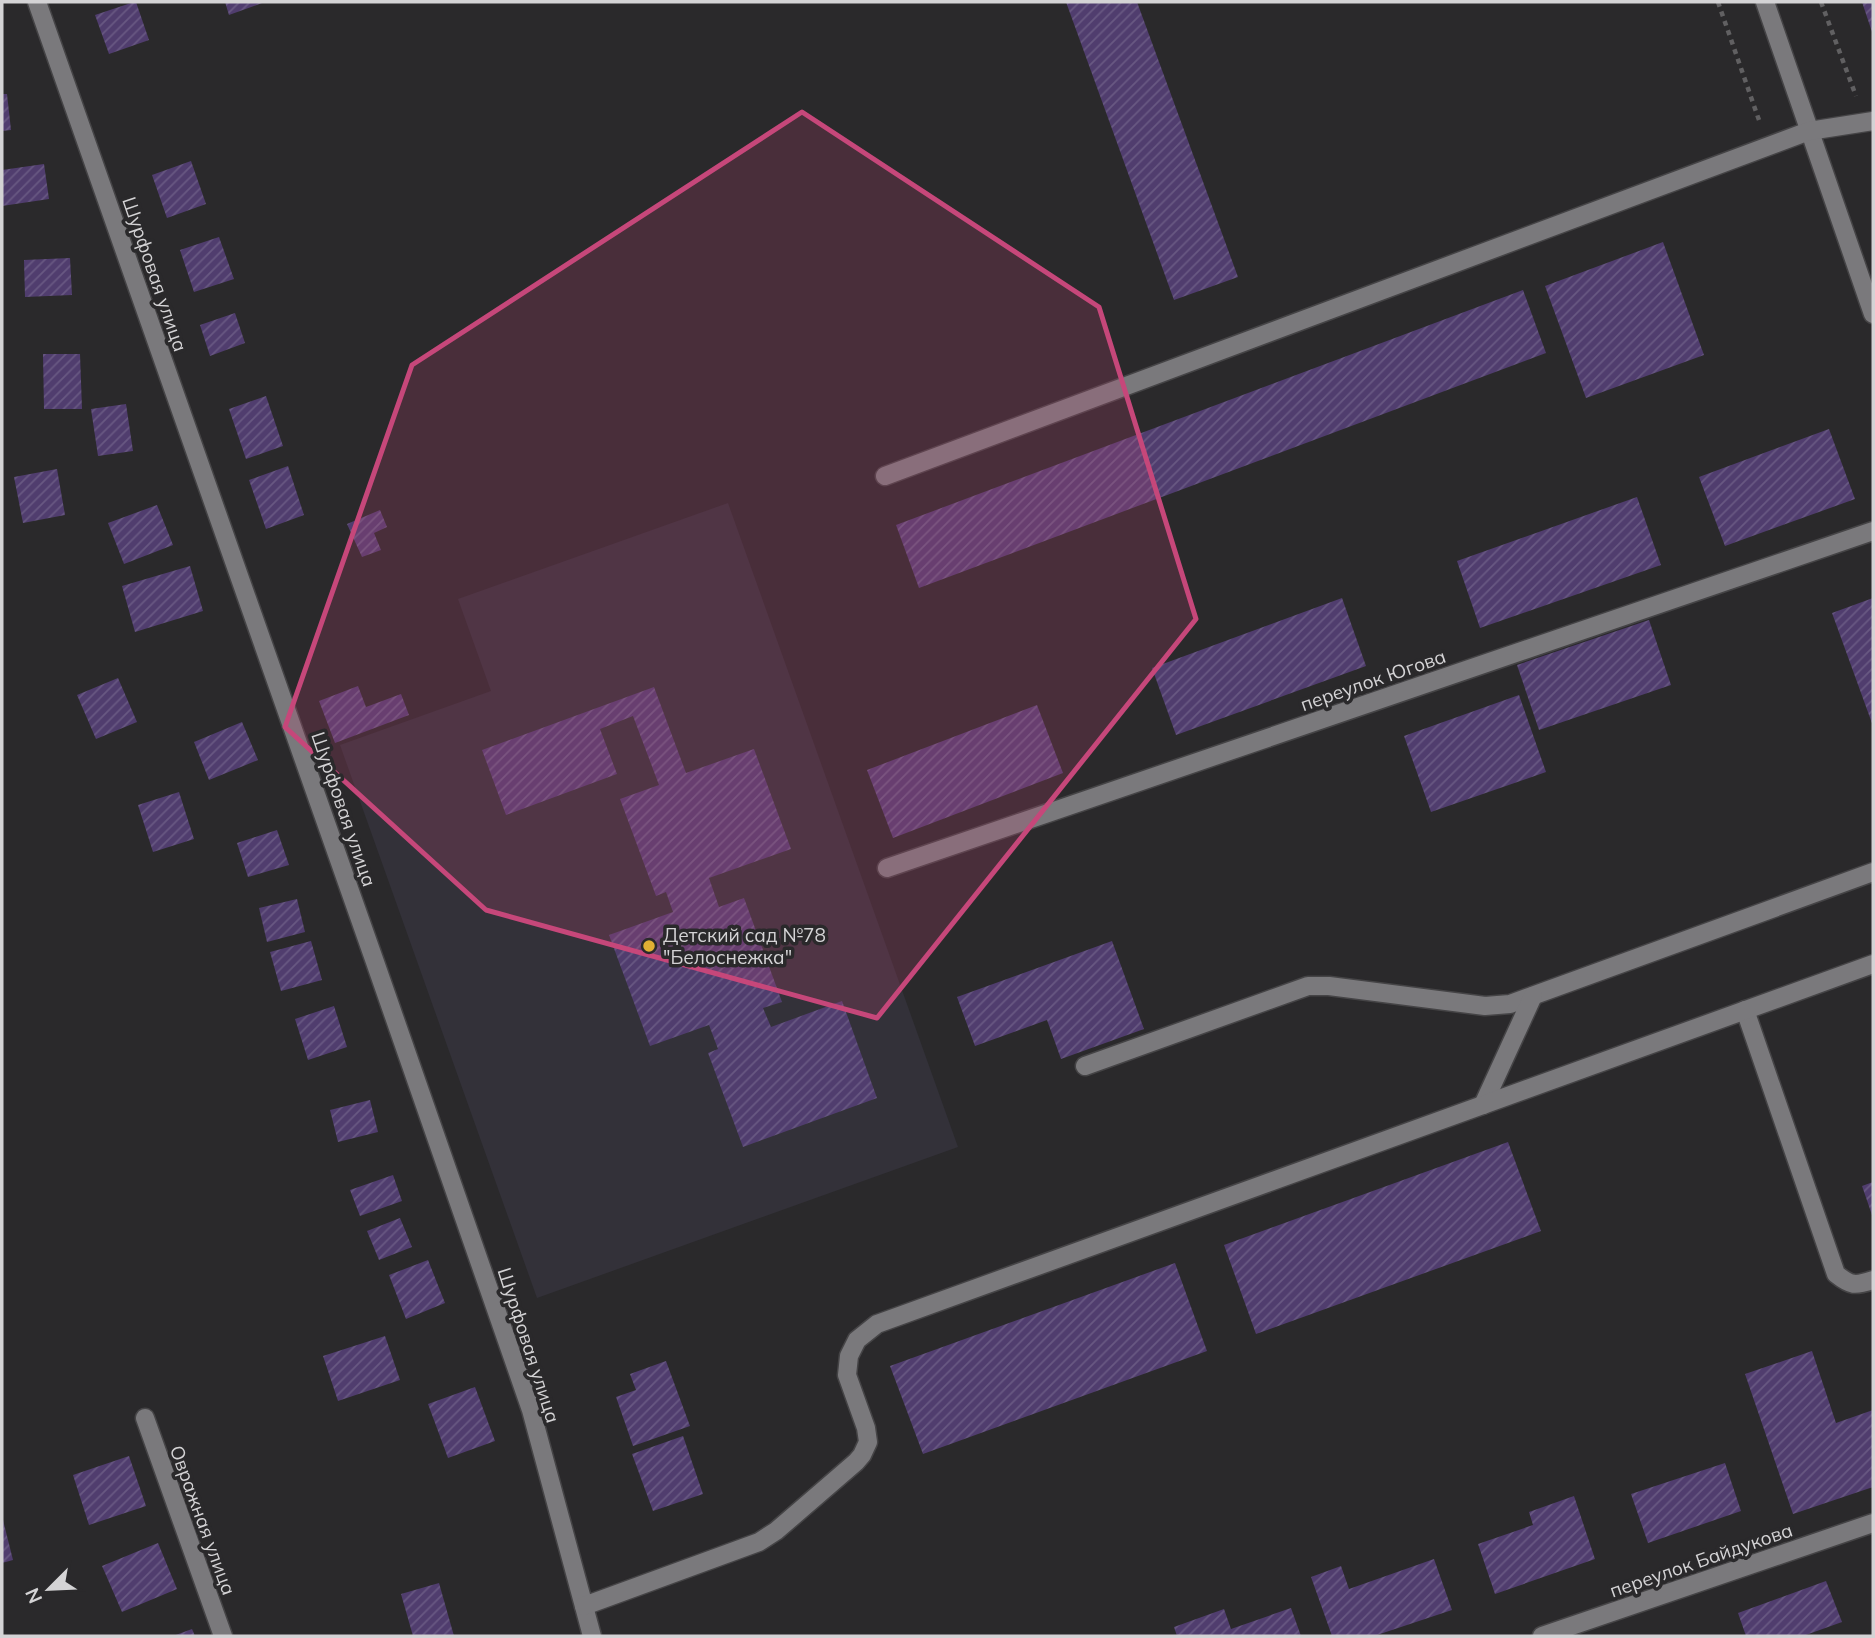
<svg xmlns="http://www.w3.org/2000/svg" width="1875" height="1638" viewBox="0 0 1875 1638" font-family="Mulish,sans-serif">
<defs>
<pattern id="building-hatch" width="6" height="6" patternUnits="userSpaceOnUse" patternTransform="scale(1.75)"><rect width="6" height="6" fill="#503d6e"/><path d="M-1 1l2-2M0 6l6-6M5 7l2-2" fill="none" stroke="#685882"/></pattern>
</defs>
<rect width="100%" height="100%" fill="#2a292b"/>
<polygon fill="#333139" points="728,503 958,1147 537,1298 340,745 491,691 458,599"/>
<g fill="url(#building-hatch)">
<polygon points="134,2 136,2 149,40 109,54 95,15"/>
<polygon points="225,2 265,2 229,15"/>
<polygon points="1066,2 1137,2 1238,277 1174,300"/>
<polygon points="1862,2 1873,2 1873,35"/>
<polygon points="2,94 7,94 11,130 2,131"/>
<polygon points="191,161 206,204 167,218 152,175"/>
<polygon points="44,164 49,199 2,206 2,170"/>
<polygon points="219,237 234,279 194,292 180,250"/>
<polygon points="1663,242 1704,355 1586,398 1545,286"/>
<polygon points="70,258 72,295 25,297 24,260"/>
<polygon points="1523,290 1546,353 919,588 896,525"/>
<polygon points="235,313 245,343 210,356 200,325"/>
<polygon points="43,354 80,354 82,409 44,409"/>
<polygon points="266,396 283,446 246,459 229,409"/>
<polygon points="126,404 133,451 98,456 91,409"/>
<polygon points="1829,429 1855,499 1725,546 1699,477"/>
<polygon points="288,466 304,515 266,529 249,480"/>
<polygon points="57,469 65,515 23,523 14,477"/>
<polygon points="1637,497 1661,565 1480,628 1457,561"/>
<polygon points="157,505 173,545 124,564 108,523"/>
<polygon points="380,510 387,527 374,533 381,550 362,557 347,524"/>
<polygon points="190,566 203,611 135,632 122,586"/>
<polygon points="1342,598 1366,666 1176,735 1152,668"/>
<polygon points="1873,598 1873,726 1832,613"/>
<polygon points="1649,620 1671,685 1539,730 1517,665"/>
<polygon points="118,678 137,722 96,739 77,695"/>
<polygon points="358,686 366,707 401,694 409,715 335,743 319,701"/>
<polygon points="654,687 686,773 754,749 791,849 709,878 719,907 744,898 782,1002 763,1008 771,1027 842,1001 877,1098 743,1147 708,1053 718,1049 709,1025 650,1046 609,935 673,912 666,892 656,896 620,799 659,785 633,716 600,729 617,774 506,815 482,750"/>
<polygon points="1519,695 1546,772 1431,812 1404,736"/>
<polygon points="1037,705 1063,773 893,838 867,770"/>
<polygon points="242,722 258,760 209,780 194,742"/>
<polygon points="179,792 194,839 153,852 138,805"/>
<polygon points="277,830 289,865 248,877 237,843"/>
<polygon points="297,899 305,932 267,942 259,908"/>
<polygon points="311,941 322,980 281,991 270,952"/>
<polygon points="1112,941 1144,1029 1061,1059 1047,1020 975,1046 957,997"/>
<polygon points="334,1006 347,1047 308,1060 295,1019"/>
<polygon points="370,1100 378,1132 338,1142 330,1110"/>
<polygon points="1508,1142 1541,1231 1256,1334 1224,1245"/>
<polygon points="393,1175 402,1201 360,1216 350,1190"/>
<polygon points="1873,1182 1873,1218 1862,1186"/>
<polygon points="400,1218 412,1247 379,1260 367,1231"/>
<polygon points="428,1260 445,1303 406,1319 389,1275"/>
<polygon points="1175,1263 1207,1351 923,1454 890,1366"/>
<polygon points="385,1336 400,1380 338,1401 323,1356"/>
<polygon points="1812,1351 1836,1423 1873,1410 1873,1487 1793,1514 1745,1374"/>
<polygon points="666,1361 690,1426 633,1446 616,1397 636,1390 630,1374"/>
<polygon points="475,1387 495,1441 448,1458 428,1404"/>
<polygon points="683,1436 703,1494 653,1511 632,1454"/>
<polygon points="129,1456 146,1506 89,1525 73,1475"/>
<polygon points="1725,1463 1741,1511 1648,1543 1631,1494"/>
<polygon points="1574,1496 1595,1559 1495,1594 1478,1544 1533,1525 1529,1512"/>
<polygon points="2,1516 13,1560 2,1563"/>
<polygon points="158,1543 177,1589 122,1612 102,1566"/>
<polygon points="1434,1559 1452,1610 1374,1636 1332,1636 1311,1577 1341,1566 1349,1589"/>
<polygon points="1826,1581 1842,1622 1803,1636 1746,1636 1738,1613"/>
<polygon points="439,1583 454,1636 413,1636 401,1594"/>
<polygon points="1291,1608 1301,1636 1177,1636 1174,1627 1224,1609 1231,1629"/>
<polygon points="192,1629 195,1636 173,1636"/>
</g>
<g fill="none" stroke-linecap="round" stroke-linejoin="round">
<defs>
<g id="minor">
<polyline points="37,2 375,962 531,1410 592,1636"/>
<polyline points="1765,2 1873,314"/>
<polyline points="885,476 1809,131 1873,121"/>
<polyline points="887,868 1873,531"/>
<path d="M1745,1010L1836,1274C1851,1286 1855,1286 1873,1280"/>
<polyline points="1085,1066 1308,986 1329,986 1485,1006 1510,1004 1873,872"/>
<polyline points="1483,1105 1533,996"/>
<polyline points="145,1418 223,1636"/>
<polyline points="584,1606 759,1542 776,1531 856,1462 862,1455 868,1442 866,1428 847,1375 849,1356 857,1340 877,1324 1873,964"/>
<polyline points="1542,1636 1873,1523"/>
</g>
</defs>
<use href="#minor" stroke="#454446" stroke-width="21"/>
<g stroke="#616062" stroke-width="4.5" stroke-dasharray="5 5" stroke-linecap="butt">
<polyline points="1718,2 1760,123"/>
<polyline points="1821,2 1856,96"/>
</g>
<use href="#minor" stroke="#7a797c" stroke-width="18"/>
</g>
<path fill="#c6477a" fill-opacity="0.2" stroke="#c6477a" stroke-width="5" stroke-linejoin="round" d="M802,112L1099,307L1196,619L877,1018L486,910L285,727L412,365Z"/>
<circle fill="#e1af34" stroke="#2a292b" stroke-width="2.5" cx="649" cy="946" r="7"/>
<g text-anchor="middle" stroke-width="7" stroke-linejoin="round" paint-order="stroke">
<g font-size="19" fill="#d4d3d5" stroke="#2a292b">
<text transform="translate(155 274) rotate(71)" y="7">Шурфовая улица</text>
<text transform="translate(1373 680) rotate(-19)" y="7">переулок Югова</text>
<text transform="translate(344 809) rotate(71)" y="7">Шурфовая улица</text>
<text transform="translate(529 1345) rotate(72)" y="7">Шурфовая улица</text>
<text transform="translate(203 1520) rotate(70)" y="7">Овражная улица</text>
<text transform="translate(1701 1560) rotate(-19)" y="7">переулок Байдукова</text>
</g>
<g font-size="19" fill="#d4d3d5" stroke="#2a292b" text-anchor="start">
<text x="663" y="942">Детский сад №78<tspan x="663" dy="22">"Белоснежка"</tspan></text>
</g>
</g>
<rect width="1875" height="1638" fill="none" stroke="#d4d3d5" stroke-width="7"/>
<g transform="translate(49 1589) rotate(246)" stroke="#2a292b" stroke-width="5" paint-order="stroke">
<path d="M0-5L12 26L0 18L-12 26Z" fill="#d4d3d5"/>
<text y="-10" font-size="19" font-weight="bold" text-anchor="middle" fill="#d4d3d5">N</text>
</g>
</svg>
